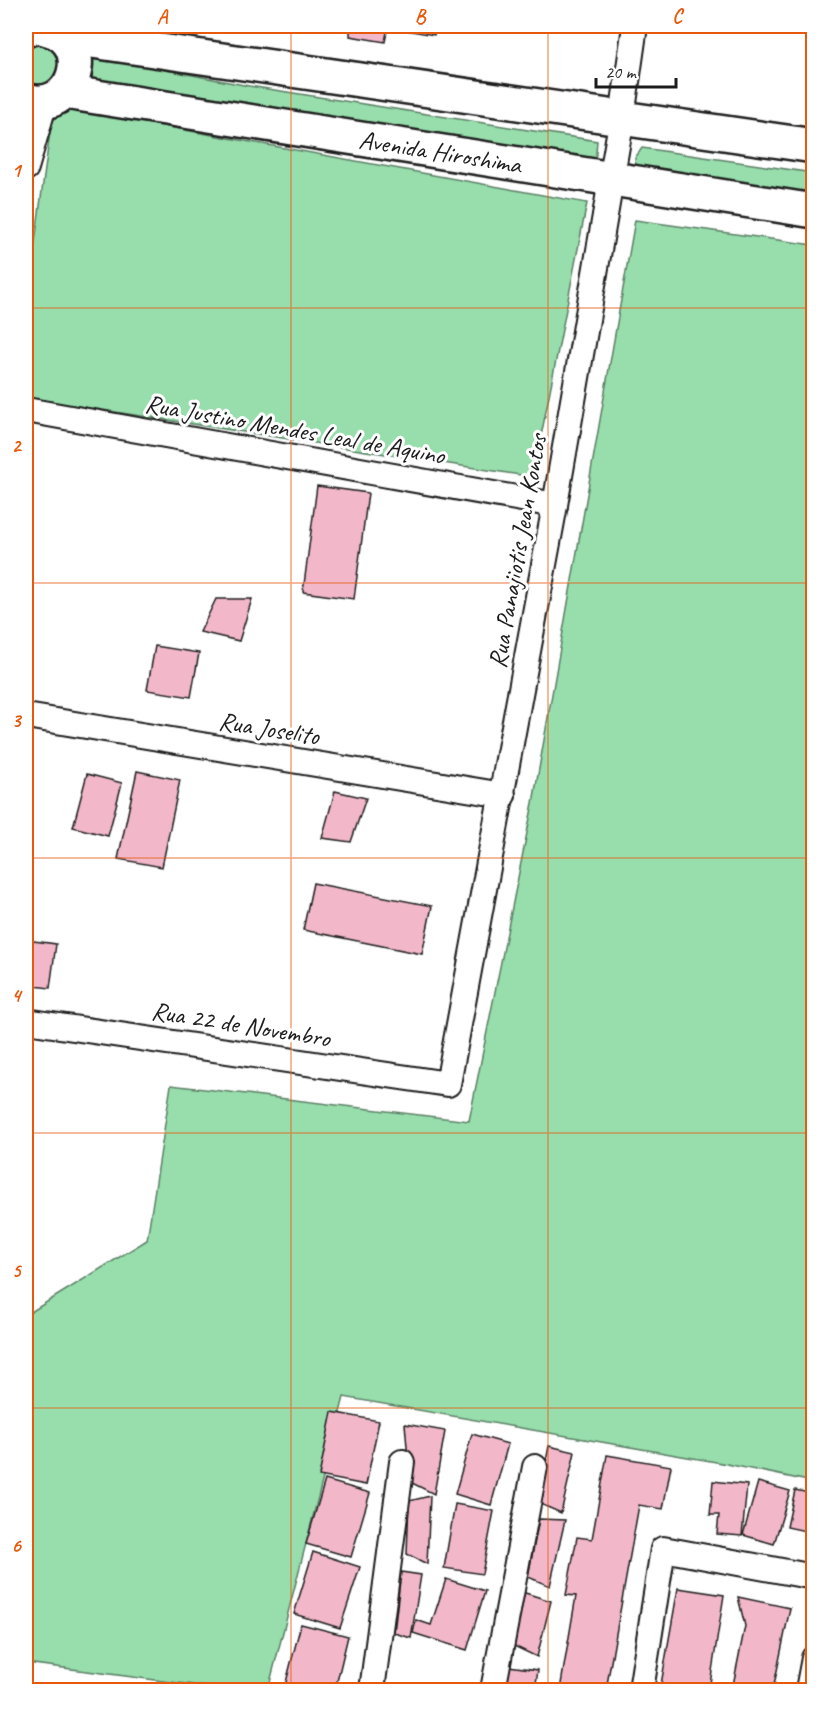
<svg xmlns="http://www.w3.org/2000/svg" width="839" height="1716" viewBox="0 0 839 1716" font-family="Caveat,sans-serif">
<rect width="100%" height="100%" fill="#fff"/>
<filter id="ink" filterUnits="userSpaceOnUse"><feTurbulence type="fractalNoise" baseFrequency=".0167" numOctaves="2"/><feDisplacementMap in="SourceGraphic" scale="12" xChannelSelector="R" yChannelSelector="G"/><feConvolveMatrix kernelMatrix="1 2 1 2 8 2 1 2 1" color-interpolation-filters="sRGB"/></filter>
<g filter="url(#ink)">
<g fill="#97deac" stroke="#5a7d64" stroke-width="1.5">
<polygon points="33,37 61,49 61,80 26,89 26,40"/>
<polygon points="94,56 249,86 597,141 595,165 88,90"/>
<polygon points="69,109 587,203 533,477 26,398 26,308 51,125 58,113"/>
<polygon points="642,148 813,173 813,198 636,171 635,158"/>
<polygon points="635,220 813,245 813,1482 722,1463 344,1397 268,1690 232,1690 26,1663 26,1315 147,1240 171,1085 469,1121 533,803"/>
</g>
<g fill="#f2b8ca" stroke="#1c1c1c" stroke-width="1.5">
<polygon points="350,26 436,26 434,35 388,27 385,42 350,36"/>
<polygon points="814,39 814,88 806,86"/>
<polygon points="317,486 368,493 354,599 303,592"/>
<polygon points="216,599 252,599 239,641 200,632"/>
<polygon points="155,646 199,653 191,697 147,690"/>
<polygon points="137,771 180,780 162,867 118,859"/>
<polygon points="87,774 122,783 108,836 73,827"/>
<polygon points="335,791 366,798 351,842 322,838"/>
<polygon points="313,883 432,906 422,954 303,930"/>
<polygon points="26,940 56,944 50,988 26,985"/>
<polygon points="26,1096 31,1097 26,1142"/>
<polygon points="332,1412 379,1421 366,1485 319,1476"/>
<polygon points="405,1424 445,1431 434,1494 410,1482"/>
<polygon points="472,1434 508,1444 491,1505 455,1494"/>
<polygon points="549,1446 575,1452 561,1513 538,1503"/>
<polygon points="607,1455 671,1466 663,1509 639,1505 606,1690 560,1690 576,1596 566,1595 577,1537 592,1539"/>
<polygon points="325,1480 370,1493 351,1557 306,1544"/>
<polygon points="713,1481 747,1485 742,1536 717,1534 719,1515 710,1515"/>
<polygon points="758,1482 790,1491 774,1544 743,1535"/>
<polygon points="795,1490 814,1494 814,1525 810,1532 787,1527"/>
<polygon points="430,1496 427,1564 407,1554 409,1501"/>
<polygon points="455,1504 494,1511 482,1574 444,1568"/>
<polygon points="539,1519 565,1520 550,1586 528,1577"/>
<polygon points="313,1552 360,1567 340,1628 294,1614"/>
<polygon points="401,1572 421,1575 411,1638 394,1633"/>
<polygon points="446,1579 485,1591 467,1650 413,1633 416,1620 431,1625"/>
<polygon points="678,1588 724,1595 709,1690 660,1690"/>
<polygon points="522,1592 551,1601 537,1657 512,1645"/>
<polygon points="738,1597 790,1608 773,1690 732,1690 745,1626"/>
<polygon points="301,1624 348,1636 335,1690 284,1690"/>
<polygon points="501,1665 538,1670 535,1690 497,1690"/>
</g>
<g fill="none" stroke-linecap="round" stroke-linejoin="round">
<defs>
<g id="minor">
<polyline points="26,168 45,102"/>
<polyline points="26,410 555,505"/>
<polyline points="26,716 503,795"/>
<polyline points="26,1021 448,1084 555,505 622,117 635,26"/>
<polyline points="372,1690 402,1462"/>
<polyline points="493,1690 535,1467"/>
<polyline points="641,1690 663,1549 814,1577"/>
<polyline points="808,1690 814,1658"/>
</g>
<g id="secondary">
<path d="M26,30C33,26 40,26 48,29C97,42 74,116 26,100"/>
<polyline points="67,40 92,41 814,146"/>
<path id="s1" d="M65,92L814,211"/>
</g>
</defs>
<use href="#minor" stroke="#1c1c1c" stroke-width="28"/>
<use href="#secondary" stroke="#1c1c1c" stroke-width="38"/>
<use href="#minor" stroke="#fff" stroke-width="24"/>
<use href="#secondary" stroke="#fff" stroke-width="33"/>
</g>
</g>
<path fill="none" stroke="#e8590c" stroke-width="1.5" stroke-opacity="0.55" d="M291,26V1690M548,26V1690M26,308H814M26,583H814M26,858H814M26,1133H814M26,1408H814"/>
<g text-anchor="middle" stroke-width="6" stroke-linejoin="round" paint-order="stroke">
<g font-size="26" fill="#1c1c1c" stroke="#fff">
<text dy="9" stroke="none"><textPath href="#s1" startOffset="380">Avenida Hiroshima</textPath></text>
<text transform="translate(295 429) rotate(10)" y="9">Rua Justino Mendes Leal de Aquino</text>
<text transform="translate(517 551) rotate(-80)" y="9">Rua Panajiotis Jean Kontos</text>
<text transform="translate(269 728) rotate(9)" y="9">Rua Joselito</text>
<text transform="translate(241 1024) rotate(9)" y="9">Rua 22 de Novembro</text>
</g>
</g>
<rect width="839" height="1716" fill="none" stroke="#fff" stroke-width="66"/>
<path d="M596 78v9h80v-9" fill="none" stroke="#1c1c1c" stroke-width="3"/>
<text x="605" y="78" font-size="18" fill="#1c1c1c" stroke="#ffffff" stroke-width="4.5" paint-order="stroke">20 m</text>
<rect x="33" y="33" width="773" height="1650" fill="none" stroke="#e8590c" stroke-width="2"/>
<g font-size="20" text-anchor="middle" font-weight="bold" fill="#e8590c">
<text x="162" y="23">A</text>
<text x="420" y="23">B</text>
<text x="677" y="23">C</text>
<text x="16" y="177">1</text>
<text x="16" y="452">2</text>
<text x="16" y="727">3</text>
<text x="16" y="1002">4</text>
<text x="16" y="1277">5</text>
<text x="16" y="1552">6</text>
</g>
</svg>
